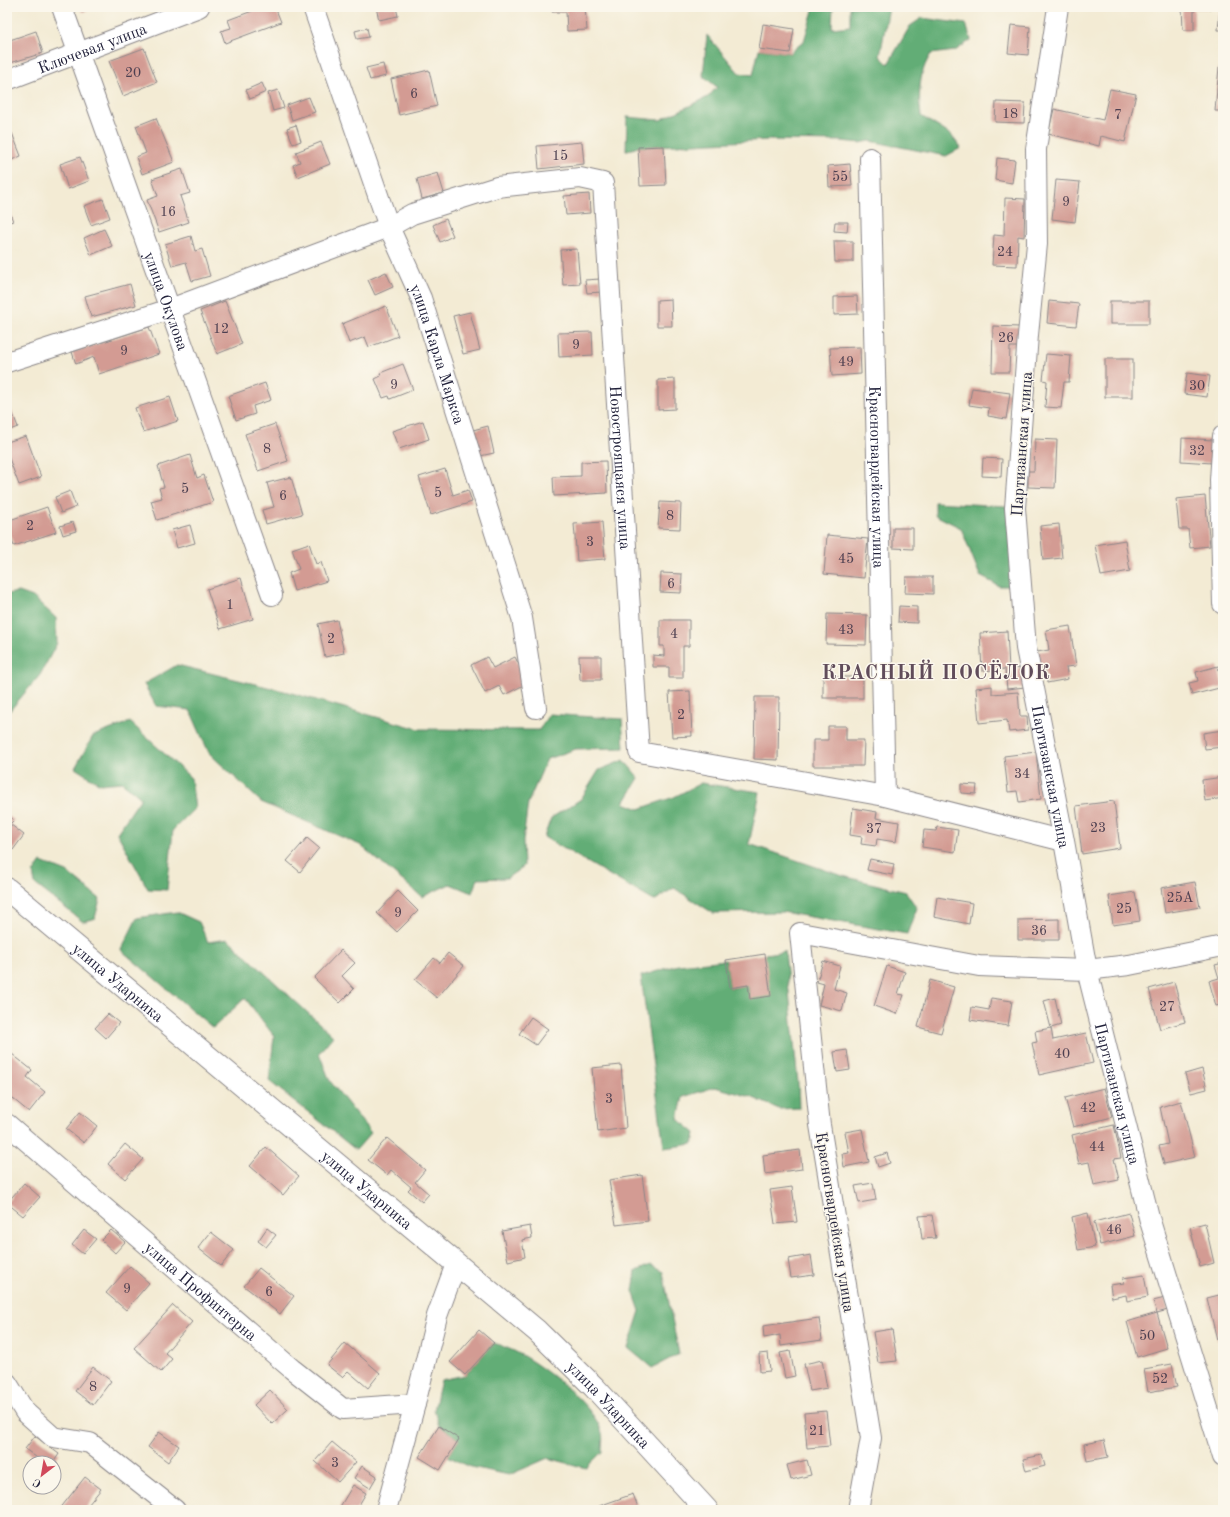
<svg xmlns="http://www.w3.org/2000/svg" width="1230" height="1517" viewBox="0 0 1230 1517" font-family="'Old Standard TT',serif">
<rect width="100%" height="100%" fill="#fbf7ec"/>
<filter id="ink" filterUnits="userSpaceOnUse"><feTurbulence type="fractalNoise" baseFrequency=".025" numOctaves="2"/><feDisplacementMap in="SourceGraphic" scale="8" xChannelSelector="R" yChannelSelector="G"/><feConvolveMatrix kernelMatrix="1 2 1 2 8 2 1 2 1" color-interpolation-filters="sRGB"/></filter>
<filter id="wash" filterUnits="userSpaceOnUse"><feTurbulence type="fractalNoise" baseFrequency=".012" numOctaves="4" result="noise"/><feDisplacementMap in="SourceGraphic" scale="16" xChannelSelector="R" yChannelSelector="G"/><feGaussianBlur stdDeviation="0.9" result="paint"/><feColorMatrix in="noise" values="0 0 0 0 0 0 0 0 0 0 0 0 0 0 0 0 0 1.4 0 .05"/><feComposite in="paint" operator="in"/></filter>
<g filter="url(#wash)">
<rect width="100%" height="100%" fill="#f3ebd4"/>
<g fill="#62ad76" stroke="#426858">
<path d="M814,7H833L832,28L850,26V7H889L880,56L888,64L910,26L922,18L966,24L971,40L955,51L931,54C919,72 918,94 921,116L951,135L961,148L946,156L870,141L860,143L841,141L768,140L638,147L626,151L627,117L660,120L708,97L717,87L703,76L707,35L739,73L753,75L759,49L790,53L804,41Z"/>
<polygon points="935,502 1006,506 1016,586 999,586 980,576 961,528 935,515"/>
<polygon points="19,592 33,597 56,618 57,643 40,675 7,714 7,594"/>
<polygon points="177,665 288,692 419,729 539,730 549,714 622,719 624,748 576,749 547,759 528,803 523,841 524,866 507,878 477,879 472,893 450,884 422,897 360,845 261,802 209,753 190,710 156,706 144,684"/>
<polygon points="130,722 191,778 195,808 173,830 167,890 148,889 117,833 141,798 122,782 100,784 75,768 93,736"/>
<polygon points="624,760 639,778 624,803 639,809 674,797 701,783 760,792 749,844 843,876 906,892 917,908 907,934 782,912 713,913 674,888 654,901 544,837 551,818 581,799 599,770"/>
<polygon points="41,862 67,872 100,899 95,918 83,922 35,884 33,873"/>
<polygon points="177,912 199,922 208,942 228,939 333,1036 319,1053 330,1081 371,1133 356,1150 269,1081 274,1036 245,998 213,1028 121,950 137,918"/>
<polygon points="785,951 798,1083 799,1108 779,1109 751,1097 715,1087 683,1097 678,1119 695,1133 693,1144 664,1148 641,976 678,965 726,960 730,988 748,985 750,999 765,954"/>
<polygon points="650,1265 663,1272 679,1354 652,1368 628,1348 640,1311 633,1291 636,1271"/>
<path d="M494,1343C500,1345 507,1348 514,1351C539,1363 592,1403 601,1430C604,1436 602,1445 602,1452L586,1468L548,1458L509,1475L467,1466L448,1456L459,1439L439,1426L434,1410L441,1380L465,1375Z"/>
</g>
<g id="blocks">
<g fill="#d39b93">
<polygon points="80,7 98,7 98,8 82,12"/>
<polygon points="263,7 275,7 281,22 225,43 221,31 231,28 228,20"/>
<polygon points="376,7 396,7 398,16 379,20"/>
<polygon points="552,7 585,7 587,30 567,31 566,12 552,12"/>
<polygon points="1182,7 1211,7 1211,9 1194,9 1194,30 1183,30"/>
<polygon points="1220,8 1223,8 1223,30 1218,30"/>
<polygon points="763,24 794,29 790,53 759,49"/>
<polygon points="1011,25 1030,27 1028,55 1008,53"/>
<polygon points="367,28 369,37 357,39 355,31"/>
<polygon points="36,31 43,53 7,64 7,41"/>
<polygon points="144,48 157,82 123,96 109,61"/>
<polygon points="383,64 386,76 370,80 366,68"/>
<polygon points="1219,67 1223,68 1223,111 1215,111"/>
<polygon points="429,70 437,106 399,115 391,79"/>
<polygon points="262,83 266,92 250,99 246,90"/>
<polygon points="1110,89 1136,94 1125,142 1101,136 1099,146 1048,134 1054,109 1103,120"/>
<polygon points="278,90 284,108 273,111 268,93"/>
<polygon points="309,97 315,112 292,120 287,105"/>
<polygon points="996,102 1025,103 1024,123 995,122"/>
<polygon points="156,118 174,162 142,174 136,157 146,153 136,126"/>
<polygon points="296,125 301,141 293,144 287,128"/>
<polygon points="12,133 21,156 7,162 7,135"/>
<polygon points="321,142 330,164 298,177 293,165 300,162 296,152"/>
<polygon points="582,142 584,164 539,169 537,146"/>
<polygon points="664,146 666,185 640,186 638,147"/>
<polygon points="80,157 89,181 68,189 60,164"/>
<polygon points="997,158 1015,160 1012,183 995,180"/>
<polygon points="850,164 852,186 829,187 828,166"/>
<polygon points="182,169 190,193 180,196 189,222 159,232 147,200 158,196 152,179"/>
<polygon points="438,173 444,193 422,199 417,179"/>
<polygon points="1056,180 1080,182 1075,222 1052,219"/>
<polygon points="589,194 590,213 566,215 564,196"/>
<polygon points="1005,198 1025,199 1024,237 1018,236 1017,266 992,265 994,235 1004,236"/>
<polygon points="103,199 110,218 91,225 84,206"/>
<polygon points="7,206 13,221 7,223"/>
<polygon points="446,219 453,236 440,242 433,225"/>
<polygon points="835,222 848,222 847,232 834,231"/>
<polygon points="104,229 112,246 91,255 84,238"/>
<polygon points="191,236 195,251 202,249 210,276 192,281 186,262 172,266 165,244"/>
<polygon points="834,241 853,241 853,262 835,262"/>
<polygon points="577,249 580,284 563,285 560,250"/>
<polygon points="386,272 393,287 375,295 368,280"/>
<polygon points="600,279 602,292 587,293 585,280"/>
<polygon points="130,284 136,305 91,317 85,296"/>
<polygon points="857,296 858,314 834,315 834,297"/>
<polygon points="671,299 672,326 657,326 657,300"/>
<polygon points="225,301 242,344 217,354 200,311"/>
<polygon points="1049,301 1079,304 1076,326 1047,323"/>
<rect x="1110" y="301" width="39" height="23"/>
<polygon points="386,306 398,336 369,347 365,337 349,343 342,324"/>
<polygon points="470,312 480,350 463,354 453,316"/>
<polygon points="993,326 1019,327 1019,347 1010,347 1009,372 992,372"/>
<polygon points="149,327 159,354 99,374 94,357 76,364 72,352"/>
<polygon points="592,332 593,355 559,357 558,333"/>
<polygon points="860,347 861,374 832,376 830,348"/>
<polygon points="1046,354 1071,356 1069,382 1064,382 1061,408 1045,407 1047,381 1043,380"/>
<rect x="1105" y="359" width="28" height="38"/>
<polygon points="403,364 413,390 390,399 389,396 383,398 375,379 381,376 380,373"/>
<polygon points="1187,373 1210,376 1207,397 1184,394"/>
<polygon points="675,379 675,409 658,410 658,380"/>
<polygon points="265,383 271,400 253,406 255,414 236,420 228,396"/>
<polygon points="972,388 1010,393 1006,419 988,416 989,408 969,405"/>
<polygon points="170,397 178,421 143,432 135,408"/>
<polygon points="7,399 18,427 7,431"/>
<polygon points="423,421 429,439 399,449 392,431"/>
<polygon points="275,424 288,461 258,471 245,434"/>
<polygon points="488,426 494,453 480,456 473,430"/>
<polygon points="26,436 41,477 19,485 7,453 7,442"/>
<polygon points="1182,438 1213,440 1212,463 1181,461"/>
<polygon points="1035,439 1057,440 1055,488 1028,487 1028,471 1034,471"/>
<polygon points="190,455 197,478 204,475 213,502 157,520 151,501 162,498 159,488 164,487 158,466"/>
<polygon points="983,458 1002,459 1001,477 982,476"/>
<polygon points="606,461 607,493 554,496 553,477 581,476 581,462"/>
<polygon points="445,469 453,495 468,490 472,502 431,515 419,477"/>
<polygon points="291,477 302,514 266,524 262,510 274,507 267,483"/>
<polygon points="70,491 76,507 61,513 55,497"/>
<polygon points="1205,496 1210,546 1190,548 1188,529 1179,529 1176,499"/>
<polygon points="660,502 681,503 680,529 658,528"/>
<polygon points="47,507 56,532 14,546 7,528 7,521"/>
<polygon points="73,522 76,531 63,535 60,526"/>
<polygon points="602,522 605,559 577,561 574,524"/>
<polygon points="1059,524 1062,558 1043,560 1040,526"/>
<polygon points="190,525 195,543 177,548 172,530"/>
<polygon points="893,528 913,528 913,549 893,548"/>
<polygon points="827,535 868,539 864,578 824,574"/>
<polygon points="1125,540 1130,571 1101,576 1095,545"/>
<polygon points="309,543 316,564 321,562 327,581 294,591 289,573 299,569 292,549"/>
<polygon points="661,573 682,574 681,593 660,592"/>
<polygon points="906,577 933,577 933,594 905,593"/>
<polygon points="241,578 253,619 220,629 207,589"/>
<polygon points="899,606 917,607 917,623 898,622"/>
<polygon points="827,614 867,615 866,645 826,644"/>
<polygon points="337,620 344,653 325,657 318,624"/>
<polygon points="660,620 689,620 689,646 683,646 683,678 669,678 669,667 653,667 653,655 664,656 664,646 660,646"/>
<polygon points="1070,626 1076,666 1066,667 1068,679 1047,683 1045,668 1040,669 1037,652 1049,650 1046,630"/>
<polygon points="1007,631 1009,669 1024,668 1025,687 1007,689 1005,669 982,671 980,633"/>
<polygon points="579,656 601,656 601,680 580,680"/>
<polygon points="487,657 493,668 515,657 528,683 504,695 499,686 485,693 471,665"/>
<polygon points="1218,666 1223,687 1192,695 1189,683 1198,681 1196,672"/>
<rect x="823" y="677" width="40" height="21"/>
<polygon points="992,686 992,694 1018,692 1020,716 1027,716 1028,730 1009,732 1007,720 979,723 976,688"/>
<polygon points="690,691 692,736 672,737 669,692"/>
<polygon points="755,697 779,697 778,760 754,759"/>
<polygon points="828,726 846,726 846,740 864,740 863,766 813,766 813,740 828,740"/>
<polygon points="1223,730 1223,747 1205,749 1203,733"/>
<polygon points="1036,752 1041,799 1019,802 1017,791 1008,792 1004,756"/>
<polygon points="1223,777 1223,798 1205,801 1202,780"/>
<polygon points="961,784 977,785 976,794 961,793"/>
<polygon points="1114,801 1120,848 1082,854 1076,806"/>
<polygon points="853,808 877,812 876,818 899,822 896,842 877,839 876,846 861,844 862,837 850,835"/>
<polygon points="7,815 14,820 10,824 24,835 13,850 7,845"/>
<polygon points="937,827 958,830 955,852 922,847 924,830 936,831"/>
<polygon points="307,838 319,848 300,872 287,861"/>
<polygon points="870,859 894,864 892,875 867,870"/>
<polygon points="1195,882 1200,907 1165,913 1161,888"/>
<polygon points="398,891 418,911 397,932 377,913"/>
<polygon points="1135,892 1140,921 1113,925 1109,896"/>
<polygon points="937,897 972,903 969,924 934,917"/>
<polygon points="1059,919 1059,940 1018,940 1018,920"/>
<polygon points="341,950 355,963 342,976 354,989 340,1003 314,978"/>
<polygon points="448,953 464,966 437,998 415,980 434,958 440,963"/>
<polygon points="765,954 771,996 750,999 748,985 730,988 726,960"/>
<polygon points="823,961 840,966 834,989 847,993 842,1011 819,1005 824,984 817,982"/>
<polygon points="1223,963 1223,1004 1216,1006 1209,981 1219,978 1215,965"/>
<polygon points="887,966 905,972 898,994 904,995 897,1014 874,1006"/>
<polygon points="930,980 954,987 941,1033 918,1027"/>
<polygon points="1174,982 1185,1022 1160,1029 1149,989"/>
<polygon points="991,998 1012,1001 1008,1026 970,1020 972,1007 989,1010"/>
<polygon points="1055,998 1061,1025 1051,1028 1044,1001"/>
<polygon points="108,1014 119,1023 106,1038 95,1028"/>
<polygon points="531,1017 548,1029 536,1045 519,1034"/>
<polygon points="1051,1028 1053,1040 1086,1033 1093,1063 1039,1075 1032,1043 1037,1042 1035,1031"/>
<polygon points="7,1050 32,1070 27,1077 45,1092 29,1112 7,1094"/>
<polygon points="847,1050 850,1070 837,1072 834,1052"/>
<polygon points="621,1065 626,1128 598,1132 592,1068"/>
<polygon points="1202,1069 1207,1089 1191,1093 1185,1074"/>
<polygon points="1104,1088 1112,1117 1073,1127 1065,1098"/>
<polygon points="1181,1101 1195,1157 1164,1164 1159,1146 1168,1144 1160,1107"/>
<polygon points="80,1112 97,1126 84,1143 66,1129"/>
<polygon points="1114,1125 1121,1158 1114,1159 1119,1180 1094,1185 1089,1162 1079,1164 1072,1135"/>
<polygon points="862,1129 869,1162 844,1167 842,1154 849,1153 845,1132"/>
<polygon points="387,1138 425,1170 415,1182 429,1194 422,1202 408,1190 411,1187 391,1170 387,1175 368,1160"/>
<polygon points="125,1144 143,1159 125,1179 108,1164"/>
<polygon points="266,1147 299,1176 283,1195 250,1166"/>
<polygon points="800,1150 802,1169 765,1174 763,1155"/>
<polygon points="887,1153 890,1163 878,1167 875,1157"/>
<polygon points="642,1175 648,1221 616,1225 609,1180"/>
<polygon points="24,1183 40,1197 23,1216 7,1203"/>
<polygon points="873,1183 876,1200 859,1203 855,1186"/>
<polygon points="792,1187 797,1222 775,1224 770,1190"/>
<polygon points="1088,1213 1095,1247 1078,1250 1072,1217"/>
<polygon points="1129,1213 1135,1236 1100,1245 1094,1222"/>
<polygon points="932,1215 936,1238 922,1239 919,1216"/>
<polygon points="1205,1223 1214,1263 1200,1267 1190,1227"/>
<polygon points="530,1226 532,1238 522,1240 525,1257 508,1261 502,1231"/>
<polygon points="267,1228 276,1235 266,1247 258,1241"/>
<polygon points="84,1230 96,1239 83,1254 72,1245"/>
<polygon points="111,1230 125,1242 115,1253 101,1240"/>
<polygon points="211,1232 234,1250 221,1266 198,1248"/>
<polygon points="811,1255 814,1275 791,1278 788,1259"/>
<polygon points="130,1266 149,1283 126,1310 106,1293"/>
<polygon points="259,1268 294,1296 280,1314 244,1286"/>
<polygon points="1144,1275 1148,1297 1127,1301 1126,1295 1112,1298 1110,1285 1124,1283 1123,1278"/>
<polygon points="1223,1294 1223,1338 1217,1340 1207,1298"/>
<polygon points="1165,1298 1168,1310 1157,1313 1167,1348 1137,1357 1127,1322 1157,1313 1153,1301"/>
<polygon points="173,1305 192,1322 165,1353 172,1359 161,1372 134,1348"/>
<polygon points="819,1318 822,1340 781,1346 780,1335 764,1338 763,1326"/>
<polygon points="892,1329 897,1361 878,1363 873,1332"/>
<polygon points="479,1330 494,1343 465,1375 450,1362"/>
<polygon points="345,1343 380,1373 368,1388 348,1371 342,1377 327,1365"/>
<polygon points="790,1351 795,1376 785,1378 780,1353"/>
<polygon points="768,1353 770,1371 760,1372 759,1354"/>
<polygon points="822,1360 827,1388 810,1391 804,1364"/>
<polygon points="1172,1364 1177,1387 1148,1392 1144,1369"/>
<polygon points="93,1367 111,1381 93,1405 75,1391"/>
<polygon points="270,1390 288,1409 272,1424 254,1405"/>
<polygon points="826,1411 830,1446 807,1448 804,1413"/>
<polygon points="439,1426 459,1439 440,1470 419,1457"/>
<polygon points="159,1432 179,1446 168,1462 148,1447"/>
<polygon points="35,1436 59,1454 53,1463 44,1463 25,1449"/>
<polygon points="1104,1440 1108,1457 1087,1461 1084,1444"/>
<polygon points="332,1442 356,1462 338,1482 315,1461"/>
<polygon points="1042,1455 1045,1466 1026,1471 1023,1459"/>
<polygon points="807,1460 811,1475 791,1480 787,1465"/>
<polygon points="362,1466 377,1476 370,1488 354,1478"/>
<polygon points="85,1477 101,1489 84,1510 59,1510"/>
<polygon points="353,1485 366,1493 356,1510 338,1510"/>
<polygon points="633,1494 639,1510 601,1510 599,1506"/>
</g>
</g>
</g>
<g filter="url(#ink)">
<use href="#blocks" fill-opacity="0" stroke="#8a8688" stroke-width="1"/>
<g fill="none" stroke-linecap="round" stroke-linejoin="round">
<defs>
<g id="minor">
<path id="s1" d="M62,7L272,595"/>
<path id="s2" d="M313,7L389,227L421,298L522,618L536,708"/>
<path id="s3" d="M1058,7L1036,149L1037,244L1028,335L1015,508L1026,648L1064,841L1087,970L1150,1221L1223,1457"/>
<path id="s4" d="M7,80L199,7"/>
<path id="s5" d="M870,158L885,796"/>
<path id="s6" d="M7,362L170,309L389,227L412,214L497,187L580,178L603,183L639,752L885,796L1064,841"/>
<polyline points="1223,436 1220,480 1223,604"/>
<path id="s7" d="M7,1124L292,1369L343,1409L415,1404"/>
<polyline points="7,1383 25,1412 53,1437 90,1443 175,1510"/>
<polyline points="386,1510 415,1404 437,1316 456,1264"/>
<polyline points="858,1510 871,1438 820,1125 800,933 979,966 1087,970 1129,965 1223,946"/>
</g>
<g id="major">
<path id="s8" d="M7,889L537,1331L594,1387L707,1510"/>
</g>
</defs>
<use href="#minor" stroke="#8a8688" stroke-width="22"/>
<use href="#major" stroke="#8a8688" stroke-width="24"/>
<use href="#minor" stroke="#fff" stroke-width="20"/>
<use href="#major" stroke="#fff" stroke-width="22"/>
</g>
</g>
<g text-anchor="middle" stroke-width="3" stroke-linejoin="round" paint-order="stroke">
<g font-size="14" fill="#4e4051">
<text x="133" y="77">20</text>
<text x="414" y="98">6</text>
<text x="1010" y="118">18</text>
<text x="1118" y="119">7</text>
<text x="560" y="160">15</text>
<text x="840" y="181">55</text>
<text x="1066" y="206">9</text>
<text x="168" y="216">16</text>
<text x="1005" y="256">24</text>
<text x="221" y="333">12</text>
<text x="1006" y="342">26</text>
<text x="576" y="349">9</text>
<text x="124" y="355">9</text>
<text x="846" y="366">49</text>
<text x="394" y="389">9</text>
<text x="1197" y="390">30</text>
<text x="267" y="453">8</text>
<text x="1197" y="455">32</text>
<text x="185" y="493">5</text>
<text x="438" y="497">5</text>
<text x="283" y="500">6</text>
<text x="670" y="520">8</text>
<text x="30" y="530">2</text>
<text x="590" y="546">3</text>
<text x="846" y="563">45</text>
<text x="671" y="588">6</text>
<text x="230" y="609">1</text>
<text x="846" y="634">43</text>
<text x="674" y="638">4</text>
<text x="331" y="643">2</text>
<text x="681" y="719">2</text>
<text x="1022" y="778">34</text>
<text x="1098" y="832">23</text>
<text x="874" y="833">37</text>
<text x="1180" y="902">25А</text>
<text x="1124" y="913">25</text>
<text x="398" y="917">9</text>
<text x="1039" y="935">36</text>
<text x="1167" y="1011">27</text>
<text x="1062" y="1058">40</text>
<text x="609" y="1103">3</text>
<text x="1088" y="1112">42</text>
<text x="1097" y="1151">44</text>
<text x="1114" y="1234">46</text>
<text x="127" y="1293">9</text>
<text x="269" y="1296">6</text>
<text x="1147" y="1340">50</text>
<text x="1160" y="1383">52</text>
<text x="93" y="1391">8</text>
<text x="817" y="1435">21</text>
<text x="335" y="1467">3</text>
</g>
<g font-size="16" fill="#22223b" stroke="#fbf7ec">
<text dy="6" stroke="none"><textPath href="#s4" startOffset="91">Ключевая улица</textPath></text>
<text dy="6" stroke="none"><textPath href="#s1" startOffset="312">улица Окулова</textPath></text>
<text dy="6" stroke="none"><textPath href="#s2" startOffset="369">улица Карла Маркса</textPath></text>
<text transform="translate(1021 444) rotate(-86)" y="6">Партизанская улица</text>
<text dy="6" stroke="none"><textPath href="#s6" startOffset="913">Новостроящаяся улица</textPath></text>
<text dy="6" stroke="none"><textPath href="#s5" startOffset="319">Красногвардейская улица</textPath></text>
<text dy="6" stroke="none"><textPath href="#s3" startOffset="775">Партизанская улица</textPath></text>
<text dy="6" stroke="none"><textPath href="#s8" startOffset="145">улица Ударника</textPath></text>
<text dy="6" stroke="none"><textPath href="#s3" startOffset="1099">Партизанская улица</textPath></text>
<text dy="6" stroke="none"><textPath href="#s8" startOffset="469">улица Ударника</textPath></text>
<text transform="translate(836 1222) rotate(81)" y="6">Красногвардейская улица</text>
<text dy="6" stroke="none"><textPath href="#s7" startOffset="256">улица Профинтерна</textPath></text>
<text dy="6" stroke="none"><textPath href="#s8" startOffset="793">улица Ударника</textPath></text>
</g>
<g font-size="20" font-weight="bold" letter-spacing="1" fill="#604c5a" stroke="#fbf7ec">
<text x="936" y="679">КРАСНЫЙ ПОСЁЛОК</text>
</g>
</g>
<rect width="1230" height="1517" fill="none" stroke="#fbf7ec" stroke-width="24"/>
<g transform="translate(42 1475) rotate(211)"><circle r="19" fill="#fbf7ec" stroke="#a4a2a5"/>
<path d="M0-3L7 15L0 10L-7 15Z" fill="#d1495b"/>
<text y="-6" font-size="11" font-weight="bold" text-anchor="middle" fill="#22223b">С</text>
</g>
</svg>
